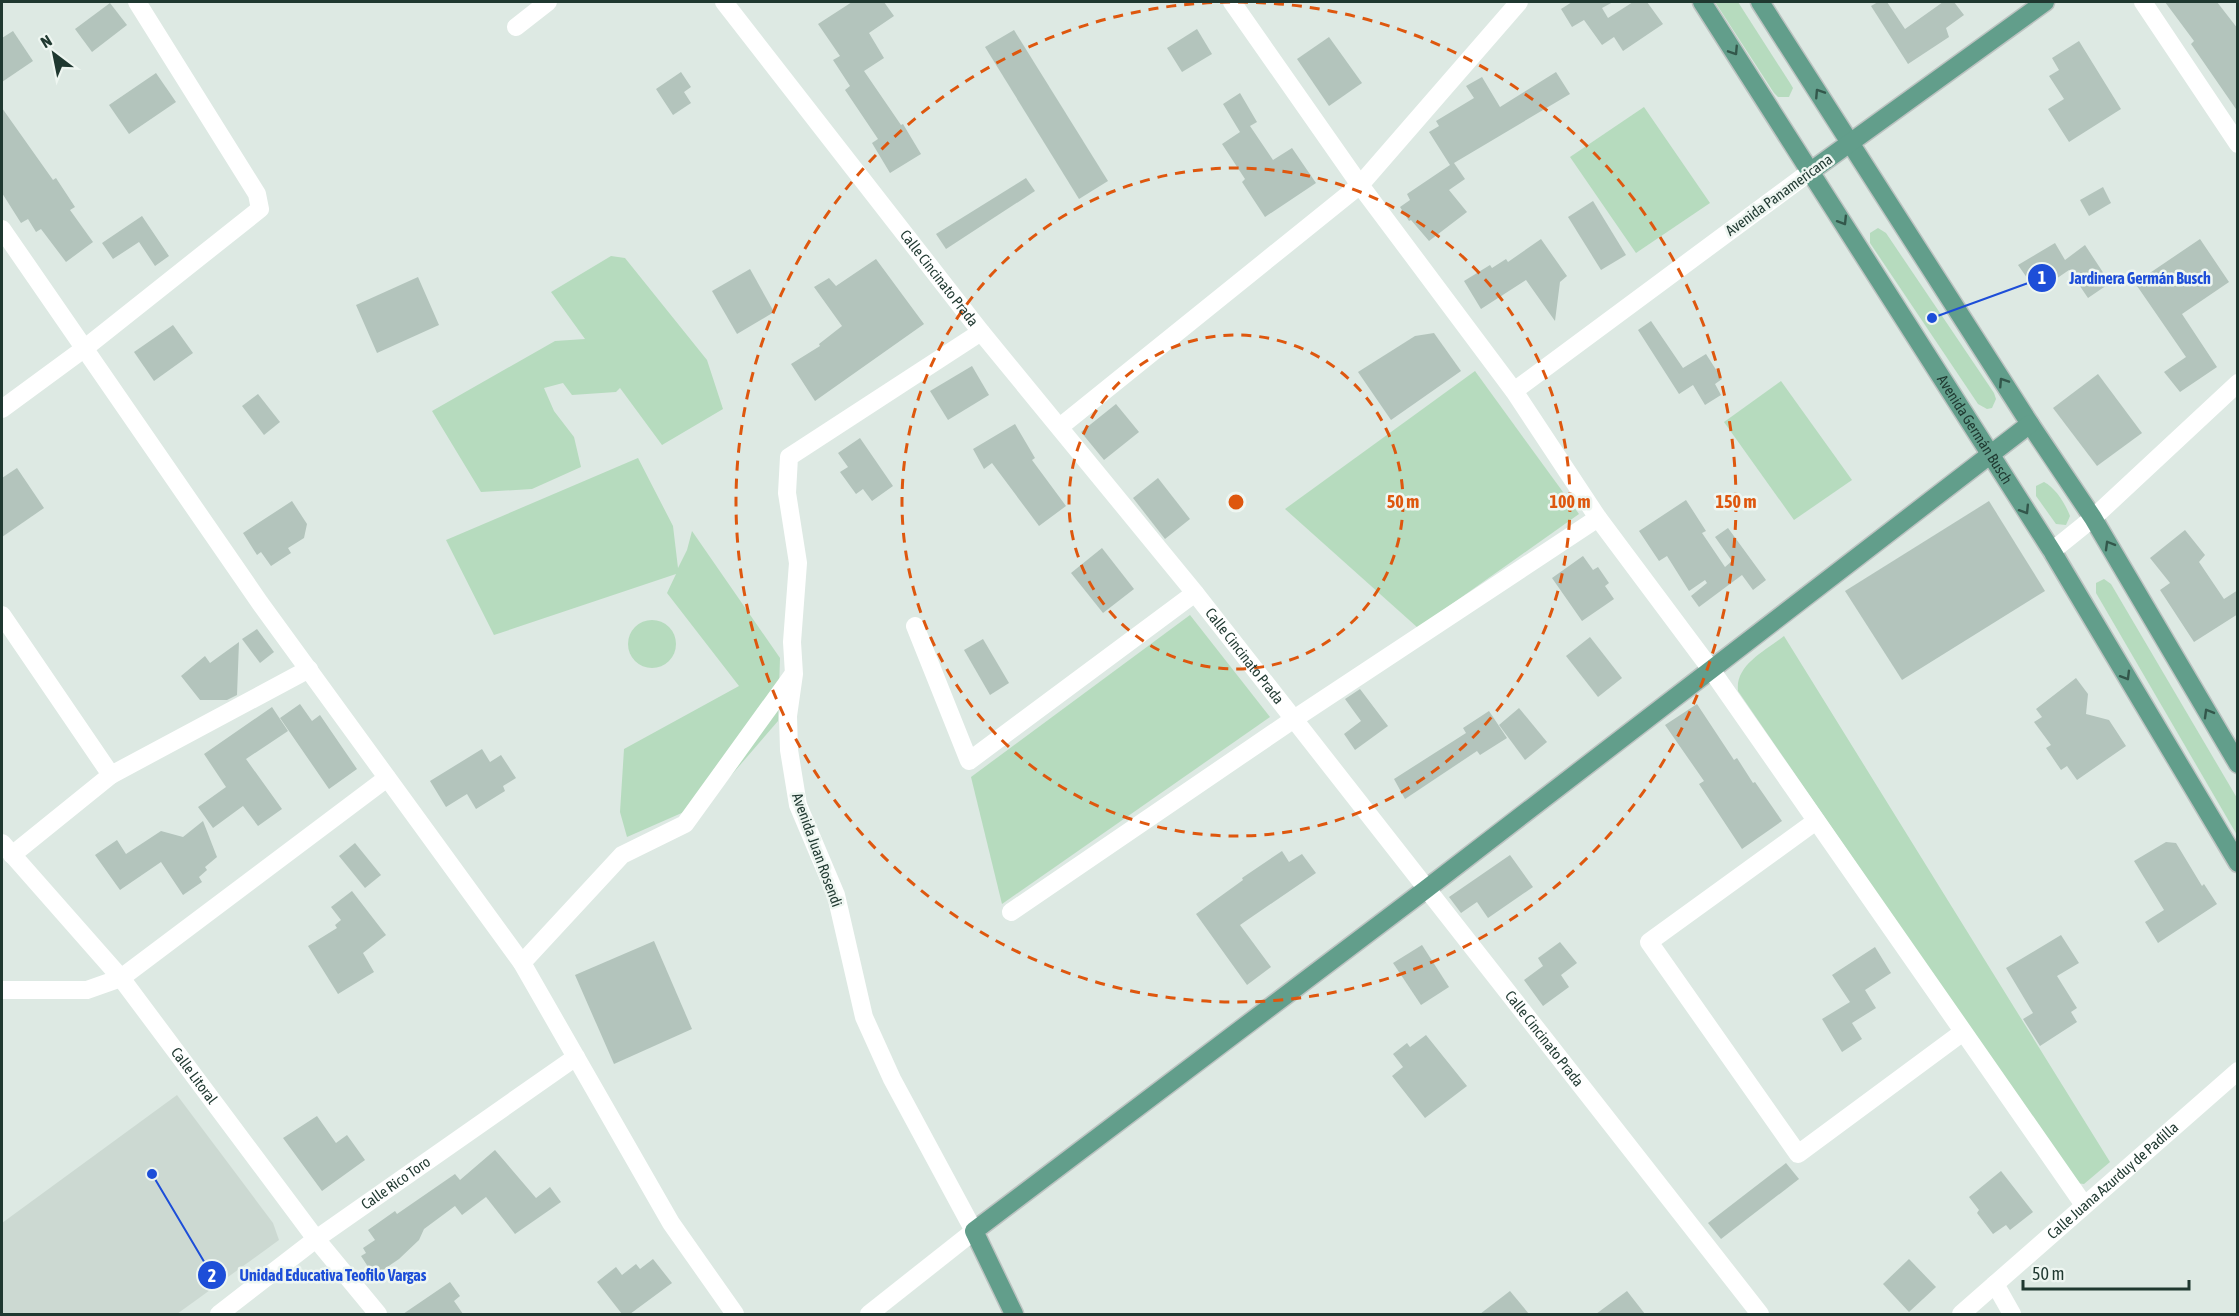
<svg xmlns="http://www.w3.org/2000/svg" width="2239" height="1316" viewBox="0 0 2239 1316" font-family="'Asap Condensed',sans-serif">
<rect width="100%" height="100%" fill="#dde9e3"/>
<polygon fill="#ccd9d2" points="177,1095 273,1223 279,1240 177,1314 2,1314 2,1223"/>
<g fill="#b6dbbe">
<polygon points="1715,2 1738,2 1790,83 1793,88 1789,97 1778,97 1774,93"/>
<polygon points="1644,107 1710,203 1636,253 1570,157"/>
<polygon points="1878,228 1886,233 1994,393 1996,399 1992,408 1987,409 1978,404 1870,243 1870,233"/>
<polygon points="611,256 625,258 707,360 723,409 662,445 620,388 616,392 572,395 563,383 544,388 554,411 574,437 581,467 532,489 481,492 432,411 555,341 585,339 551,292"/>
<polygon points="1475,371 1579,514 1418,628 1285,509"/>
<polygon points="1781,381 1852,480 1794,520 1724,422"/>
<polygon points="638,458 673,526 678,568 687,550 692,531 780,658 778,721 709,801 627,837 620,812 624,749 739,686 667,593 676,574 494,635 446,540"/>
<path d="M2044,482C2055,487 2066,505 2070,516L2066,525L2056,524L2036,496V486Z"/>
<polygon points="2104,579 2111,584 2237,798 2237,835 2096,593 2096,583"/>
<polygon points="1190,615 1270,717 1002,904 971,777"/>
<circle cx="652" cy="644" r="24"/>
<path d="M1784,636L2110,1162L2084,1184L2076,1183L1738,691C1735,665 1765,651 1784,636Z"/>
</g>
<g fill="#b3c4bc">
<polygon points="852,2 884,2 894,16 869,33 884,58 864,71 901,125 903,124 921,154 890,173 872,143 878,139 845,90 850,86 833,60 840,56 818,24"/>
<polygon points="1572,2 1613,2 1602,8 1608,18 1633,2 1647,2 1663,24 1623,51 1614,37 1602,45 1584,20 1572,27 1561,9"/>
<polygon points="1878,2 1887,2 1905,29 1943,2 1954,2 1964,15 1946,28 1949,37 1908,64 1871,6"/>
<polygon points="2165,2 2217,2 2238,29 2238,112 2191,44 2194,41"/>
<polygon points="110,3 127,25 92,52 75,29"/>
<polygon points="1197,29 1212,54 1182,72 1167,48"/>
<polygon points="1014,30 1108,181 1079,199 985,47"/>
<polygon points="13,31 33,61 2,82 2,38"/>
<polygon points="1329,37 1362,83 1329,106 1297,59"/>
<polygon points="2079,41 2121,109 2069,142 2048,109 2064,99 2049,76 2059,70 2052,58"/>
<polygon points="681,72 691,87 684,92 691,103 673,115 656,89"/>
<polygon points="1556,72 1570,94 1454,163 1465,179 1449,190 1467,212 1429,241 1411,220 1409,221 1400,207 1410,200 1407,194 1450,165 1429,132 1439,126 1436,121 1474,98 1466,86 1482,77 1500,107"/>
<polygon points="156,73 176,102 129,134 109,105"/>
<polygon points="1240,93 1257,122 1250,126 1273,160 1292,148 1316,183 1265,217 1242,182 1245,179 1222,144 1240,132 1223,104"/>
<polygon points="2,108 53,180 56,178 75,207 70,210 93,242 66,262 41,229 36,232 28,219 21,223 2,193"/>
<polygon points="1026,178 1035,191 946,249 936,234"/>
<polygon points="2103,187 2111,203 2089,216 2080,200"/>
<polygon points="1593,201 1626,255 1601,270 1568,217"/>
<polygon points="142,216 169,256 155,266 139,242 113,259 102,243"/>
<polygon points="1541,239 1567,276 1560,282 1555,321 1526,280 1481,309 1464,281 1490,265 1492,268 1506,259 1508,262"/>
<polygon points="2200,239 2229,282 2182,314 2217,367 2180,392 2164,372 2186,357 2135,283"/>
<polygon points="2055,243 2065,260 2085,245 2110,283 2088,298 2069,270 2037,292 2018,265"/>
<polygon points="876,259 924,324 815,401 791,364 820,346 819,344 842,326 814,287 829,278 836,286"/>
<polygon points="750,269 774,312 737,334 712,291"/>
<polygon points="418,277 439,325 377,353 356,305"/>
<polygon points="1651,321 1683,368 1706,354 1722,379 1715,384 1721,395 1705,405 1693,385 1679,394 1638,330"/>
<polygon points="173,325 193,353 154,381 134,352"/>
<polygon points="1434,333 1461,371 1391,420 1358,372 1415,336"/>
<polygon points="972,366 989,395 948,420 930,391"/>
<polygon points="2098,374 2142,433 2097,466 2053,408"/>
<polygon points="258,394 280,422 264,435 242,406"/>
<polygon points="1116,404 1139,432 1104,460 1081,432"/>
<polygon points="1015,424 1035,458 1032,460 1066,506 1039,526 992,463 984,469 973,449"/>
<polygon points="860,438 893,486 872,501 863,489 856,494 840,472 848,467 838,453"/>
<polygon points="17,468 44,508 2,537 2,478"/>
<polygon points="1158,478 1190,519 1165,539 1133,498"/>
<polygon points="1686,500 1706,531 1702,533 1725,567 1732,561 1715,537 1728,528 1766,580 1753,590 1742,575 1699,607 1691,596 1707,583 1705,580 1689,591 1667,556 1659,561 1639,531"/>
<polygon points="292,501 307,524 304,538 288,548 291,553 271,566 261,552 257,555 243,533"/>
<polygon points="1989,501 2045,591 1902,680 1845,591"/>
<polygon points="2185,530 2205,555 2199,562 2224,599 2238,590 2238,614 2194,642 2160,590 2170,583 2150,558"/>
<polygon points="1102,548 1134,589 1103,613 1071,573"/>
<polygon points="1583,556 1593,570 1598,567 1609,583 1605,586 1614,599 1582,621 1552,578"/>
<polygon points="257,629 274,652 260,663 242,639"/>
<polygon points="1590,637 1622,678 1598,697 1566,656"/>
<polygon points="983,639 1009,683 990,695 964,650"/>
<polygon points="239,642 237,695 227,700 200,700 181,676 205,656 210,663"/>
<polygon points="2076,678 2088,694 2086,714 2109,720 2126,746 2077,780 2067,766 2061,770 2046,748 2051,745 2034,722 2042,717 2036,709"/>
<polygon points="1360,689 1388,726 1355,750 1344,734 1361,721 1345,699"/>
<polygon points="300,704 312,721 320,715 357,769 329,789 280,718"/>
<polygon points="1697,704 1734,760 1737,758 1753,783 1755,782 1782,821 1742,849 1699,784 1704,781 1665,725"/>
<polygon points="272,707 288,731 246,759 282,809 258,826 243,806 213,828 198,807 226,787 204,754"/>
<polygon points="1519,708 1547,742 1525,760 1499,725"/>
<polygon points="1489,711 1507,738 1480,755 1477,751 1405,799 1394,779 1466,733 1463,728"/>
<polygon points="482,749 490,762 501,755 516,778 503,786 505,791 476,809 467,794 446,807 430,781"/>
<polygon points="203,821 217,857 205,867 207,870 199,877 202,882 183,895 161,862 120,890 95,855 117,840 126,854 161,831 183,837"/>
<polygon points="2166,842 2176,843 2202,886 2204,884 2217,904 2158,943 2145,922 2164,910 2134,861"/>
<polygon points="355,843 381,875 365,888 339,856"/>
<polygon points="1282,851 1289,862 1302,854 1316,873 1240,925 1271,967 1247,985 1196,914 1243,880 1242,878"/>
<polygon points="1510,855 1533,887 1488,918 1477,902 1461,913 1449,897"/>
<polygon points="352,891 386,935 363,953 374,972 338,994 308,946 337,928 335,925 341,920 331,907"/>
<polygon points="2061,935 2079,963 2057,976 2077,1008 2071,1012 2077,1022 2040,1046 2023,1019 2033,1013 2006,968"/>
<polygon points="654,941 692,1029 614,1064 575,975"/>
<polygon points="1560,942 1577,963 1561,975 1569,987 1543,1006 1524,980 1543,966 1538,958"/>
<polygon points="1422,945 1449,987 1421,1005 1393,963"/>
<polygon points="1875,947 1891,973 1865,990 1876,1008 1852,1023 1862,1039 1842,1052 1822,1019 1850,1002 1832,975"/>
<polygon points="1426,1035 1467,1086 1425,1118 1392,1076 1403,1067 1393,1054 1407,1043 1410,1047"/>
<polygon points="317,1116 336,1143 347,1135 365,1160 322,1191 283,1138"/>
<polygon points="495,1150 536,1198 550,1187 561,1202 515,1234 486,1197 462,1215 455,1206 424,1229 419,1240 399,1259 374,1276 361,1256 366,1253 363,1248 375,1240 368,1230 395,1211 397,1214 455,1174 460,1180"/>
<polygon points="1786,1163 1799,1179 1721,1239 1708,1223"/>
<polygon points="2001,1171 2033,1212 2010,1230 2006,1225 1993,1234 1977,1213 1979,1210 1969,1197"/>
<polygon points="653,1259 672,1283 630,1314 622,1314 597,1282 616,1267 622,1275 636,1264 640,1269"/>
<polygon points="1909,1259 1936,1287 1909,1312 1883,1284"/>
<polygon points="450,1282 460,1296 454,1301 463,1314 403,1314"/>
<polygon points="1510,1291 1529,1314 1480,1314"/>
<polygon points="1627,1291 1645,1314 1596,1314"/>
</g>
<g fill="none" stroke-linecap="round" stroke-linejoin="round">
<defs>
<g id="major">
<path id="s5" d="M1702,2L2052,551L2238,863"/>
<polyline points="1760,2 2030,424 2093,518 2238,764"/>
<polyline points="1811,171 2045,2"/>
<polyline points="1014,1314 974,1231 1425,890 2030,424"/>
</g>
</defs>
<use href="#major" stroke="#bcc3c1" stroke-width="21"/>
<g stroke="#fff" stroke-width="18">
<path id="s1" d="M724,2L981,332L1195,593L1760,1314"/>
<polyline points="1232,2 1360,185 1514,391 1598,518 1710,668 2084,1205"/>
<polyline points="2143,2 2238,144"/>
<polyline points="516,27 548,2"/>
<polyline points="2,229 260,603 522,963 671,1223 735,1314"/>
<polyline points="1514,391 1811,171"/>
<polyline points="2,409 85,348 260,209 257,194 137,2"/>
<polyline points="1061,426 1360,185 1519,2"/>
<polyline points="2052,551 2093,518 2238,383"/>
<polyline points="2,615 111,775"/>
<polyline points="915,626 969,761 1195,593"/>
<polyline points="1816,821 1649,942 1798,1154 1963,1032"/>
<path id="s2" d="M2,843L121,978L316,1239L378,1314"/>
<polyline points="12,855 111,775 309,669"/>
<polyline points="1011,912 1294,719 1598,518"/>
<polyline points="522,963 622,855 685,824 792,676"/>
<polyline points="2,990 87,990 121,978 387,778"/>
<polyline points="1995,1284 2012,1314"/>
<path id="s3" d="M219,1314L316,1239L576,1057"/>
<polyline points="869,1314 974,1231 892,1079 864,1017 836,895 798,805 789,750 788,716 794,674 792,642 798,563 787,493 789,457 981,332"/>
<path id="s4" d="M1961,1314L2238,1071"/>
</g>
<use href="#major" stroke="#629e8b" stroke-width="18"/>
</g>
<defs><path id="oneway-chevron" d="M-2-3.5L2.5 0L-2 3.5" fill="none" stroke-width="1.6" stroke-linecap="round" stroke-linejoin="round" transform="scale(1.5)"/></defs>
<g stroke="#33574b">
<use href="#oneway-chevron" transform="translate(1734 51) rotate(57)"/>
<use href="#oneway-chevron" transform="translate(1819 93) rotate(-123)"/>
<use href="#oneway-chevron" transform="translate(1843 221) rotate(58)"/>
<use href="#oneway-chevron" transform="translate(2003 382) rotate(-123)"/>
<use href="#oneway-chevron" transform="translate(2025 510) rotate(58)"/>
<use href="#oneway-chevron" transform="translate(2109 545) rotate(-120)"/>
<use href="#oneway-chevron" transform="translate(2126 676) rotate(59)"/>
<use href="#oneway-chevron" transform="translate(2208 713) rotate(-120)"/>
</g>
<g fill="none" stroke="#de570e" stroke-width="3" stroke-dasharray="10 8">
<circle cx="1236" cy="502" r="167"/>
<circle cx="1236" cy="502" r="334"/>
<circle cx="1236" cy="502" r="500"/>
</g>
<g text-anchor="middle" stroke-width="5" stroke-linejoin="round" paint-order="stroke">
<g font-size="15" fill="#1f3830" stroke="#eef6f1">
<text transform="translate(1779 195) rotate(-36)" y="5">Avenida Panamericana</text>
<text dy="5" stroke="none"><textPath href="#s1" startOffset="350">Calle Cincinato Prada</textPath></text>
<text dy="5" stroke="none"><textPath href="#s5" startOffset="507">Avenida Germán Busch</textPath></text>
<text dy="5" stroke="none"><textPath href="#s1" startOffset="836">Calle Cincinato Prada</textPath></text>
<text transform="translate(817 850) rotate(70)" y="5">Avenida Juan Rosendi</text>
<text dy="5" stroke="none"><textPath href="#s1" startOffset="1322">Calle Cincinato Prada</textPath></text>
<text dy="5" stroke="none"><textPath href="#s2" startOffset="302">Calle Litoral</textPath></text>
<text dy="5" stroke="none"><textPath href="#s4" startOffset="202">Calle Juana Azurduy de Padilla</textPath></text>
<text dy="5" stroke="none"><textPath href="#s3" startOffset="220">Calle Rico Toro</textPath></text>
</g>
</g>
<circle cx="1236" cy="502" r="9" fill="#de570e" stroke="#eef6f1" stroke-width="3"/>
<g font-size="18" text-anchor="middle" font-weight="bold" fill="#de570e" stroke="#eef6f1" stroke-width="5" stroke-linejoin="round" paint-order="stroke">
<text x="1403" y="508">50 m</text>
<text x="1570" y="508">100 m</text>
<text x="1736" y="508">150 m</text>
</g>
<path fill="none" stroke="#1d4ed8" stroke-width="2" d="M1932 318L2042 278M152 1174L212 1275"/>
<g fill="#1d4ed8" stroke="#eef6f1" stroke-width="2">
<circle cx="1932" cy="318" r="6"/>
<circle cx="152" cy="1174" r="6"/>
<circle cx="2042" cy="278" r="15"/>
<circle cx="212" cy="1275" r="15"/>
</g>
<g font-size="18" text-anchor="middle" font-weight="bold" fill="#fff">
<text x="2042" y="284">1</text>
<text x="212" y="1282">2</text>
</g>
<g font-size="16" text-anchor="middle" font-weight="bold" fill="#1d4ed8" stroke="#eef6f1" stroke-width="5" stroke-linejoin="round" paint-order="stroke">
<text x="2140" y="284">Jardinera Germán Busch</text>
<text x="333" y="1281">Unidad Educativa Teofilo Vargas</text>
</g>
<rect width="2239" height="1316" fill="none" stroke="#1f3830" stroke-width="6"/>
<g transform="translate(54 54) rotate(328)" stroke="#eef6f1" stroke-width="4.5" paint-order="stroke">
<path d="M0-4.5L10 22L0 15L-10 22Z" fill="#1f3830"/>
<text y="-9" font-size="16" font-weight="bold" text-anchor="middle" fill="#1f3830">N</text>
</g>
<path d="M2023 1280v9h166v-9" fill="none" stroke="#1f3830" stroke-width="3"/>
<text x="2032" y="1280" font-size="18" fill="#1f3830" stroke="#eef6f1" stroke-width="4.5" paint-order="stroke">50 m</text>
</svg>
